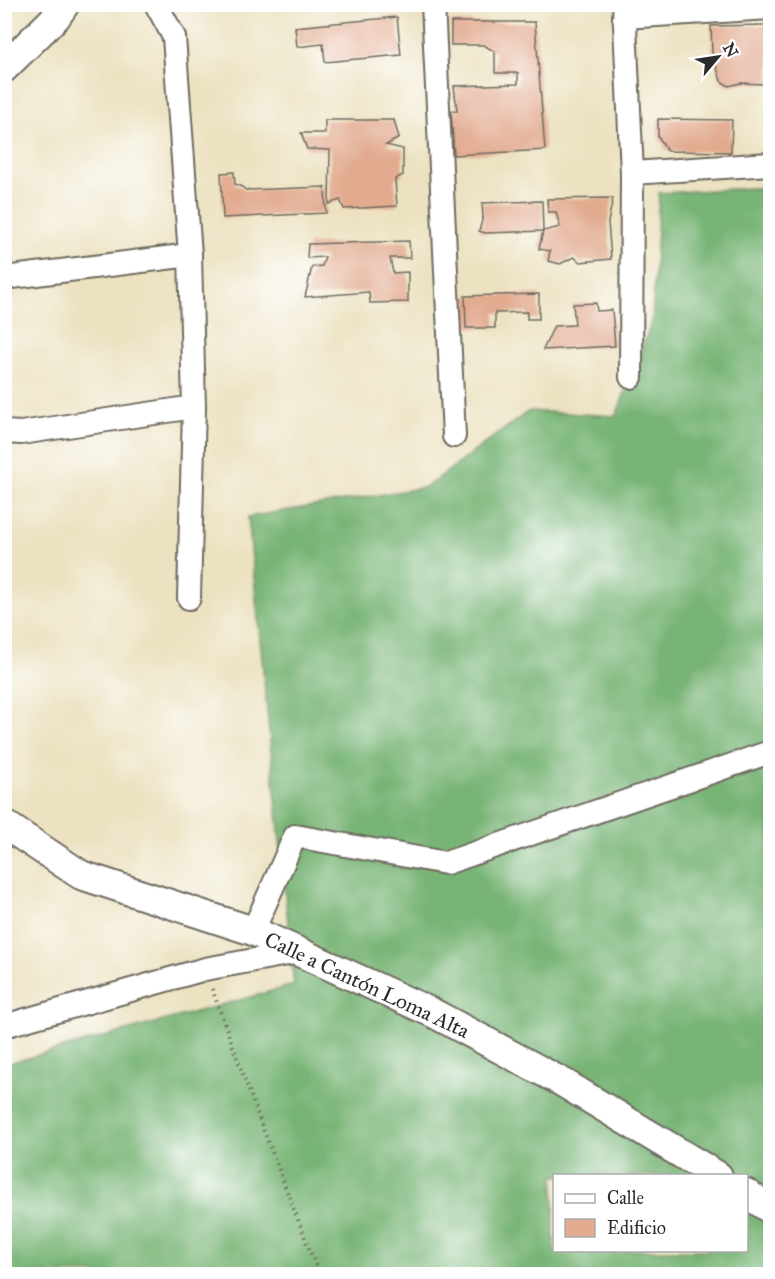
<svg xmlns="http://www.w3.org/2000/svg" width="775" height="1279" viewBox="0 0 775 1279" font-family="'IM FELL Great Primer',serif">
<rect width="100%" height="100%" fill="#fff"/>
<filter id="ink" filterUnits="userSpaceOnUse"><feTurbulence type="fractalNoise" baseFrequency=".0167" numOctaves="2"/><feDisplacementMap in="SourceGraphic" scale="12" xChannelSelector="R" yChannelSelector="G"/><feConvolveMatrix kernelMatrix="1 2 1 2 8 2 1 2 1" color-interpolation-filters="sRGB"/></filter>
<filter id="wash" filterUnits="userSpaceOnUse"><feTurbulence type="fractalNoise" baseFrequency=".008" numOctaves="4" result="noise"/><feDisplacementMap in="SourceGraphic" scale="24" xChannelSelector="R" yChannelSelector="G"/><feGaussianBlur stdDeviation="1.35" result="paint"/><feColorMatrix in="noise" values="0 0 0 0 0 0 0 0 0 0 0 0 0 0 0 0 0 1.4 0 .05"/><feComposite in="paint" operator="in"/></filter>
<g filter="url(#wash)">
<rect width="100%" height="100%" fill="#ece2c1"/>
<path fill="#77b474" stroke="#517050" stroke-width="1.5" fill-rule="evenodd" d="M770,187V1274H5L4,1067L6,1064L294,985L248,517L426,487L529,411L616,416L652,322L659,193ZM554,1176H746V1250H554Z"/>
<g id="blocks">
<g fill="#e2aa8f">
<polygon points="397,17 401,55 325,62 323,44 297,47 295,27"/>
<polygon points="451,22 535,22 545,150 454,155 451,111 457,111 454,86 518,84 518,73 495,73 495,52 484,45 451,45"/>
<polygon points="765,25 770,26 770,82 763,84 741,83 729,86 721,81 712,52 711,26"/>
<polygon points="658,119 732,120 731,152 667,151 658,136"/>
<polygon points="325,120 394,120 399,138 386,145 403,149 403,175 395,179 397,206 344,209 340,200 329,204 330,150 307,149 301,133 325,133"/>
<polygon points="234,172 235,184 242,187 246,190 325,187 326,213 223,218 221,173"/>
<polygon points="613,198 608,222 611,259 580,262 574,257 560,264 548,261 550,251 539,249 543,231 560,227 556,212 548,212 547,199"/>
<polygon points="542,201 543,231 485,233 479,231 483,217 482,203"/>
<polygon points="409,241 410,258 390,258 393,273 408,272 408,302 370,303 369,292 305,297 312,267 322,266 325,257 307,258 308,244"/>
<polygon points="539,294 539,319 527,319 527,312 495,313 495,328 466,328 465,296"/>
<polygon points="596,303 597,311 612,310 615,346 543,350 554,326 575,325 573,304"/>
</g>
</g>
</g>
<g filter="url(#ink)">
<use href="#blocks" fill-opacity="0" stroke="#6f6b60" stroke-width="1.5"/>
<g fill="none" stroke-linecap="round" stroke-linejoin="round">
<defs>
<g id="minor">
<polyline points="156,4 174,37 190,255 194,407 189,598"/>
<polyline points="433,4 454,436"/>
<polyline points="624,4 632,173 631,377"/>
<polyline points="624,17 770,8"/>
<polyline points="632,173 770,164"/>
<polyline points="4,278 190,255"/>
<polyline points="4,432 21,433 194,407"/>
<polyline points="253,931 295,836 446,863 770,752"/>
<polyline points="4,1026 205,969 299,952"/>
</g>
<g id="tertiary">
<polyline points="4,68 56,17 65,4"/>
<polyline points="4,824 81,875 253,931 433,1013 562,1082 718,1176"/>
<polyline points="746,1193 770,1209"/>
</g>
</defs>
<use href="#minor" stroke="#6f6b60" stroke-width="26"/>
<use href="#tertiary" stroke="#6f6b60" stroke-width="32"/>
<polyline stroke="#6f6b60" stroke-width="4" stroke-dasharray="1.5 4.5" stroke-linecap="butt" points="212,989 262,1126 319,1274"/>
<use href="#minor" stroke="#fff" stroke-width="22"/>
<use href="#tertiary" stroke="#fff" stroke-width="28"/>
</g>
</g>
<g text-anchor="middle" stroke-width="6" stroke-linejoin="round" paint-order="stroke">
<g font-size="21" fill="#2b2b2b" stroke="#fff">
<text transform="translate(367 985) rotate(25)" y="7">Calle a Cantón Loma Alta</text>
</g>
</g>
<rect width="775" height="1279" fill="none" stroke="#fff" stroke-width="24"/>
<rect x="553" y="1174" width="195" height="78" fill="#ffffff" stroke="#aaaaaa" stroke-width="1.5"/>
<rect x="565" y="1194" width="30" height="9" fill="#ffffff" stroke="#aaaaaa" stroke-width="1.5"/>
<text x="607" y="1204" font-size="18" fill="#2b2b2b">Calle</text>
<rect x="565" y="1219" width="30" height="18" fill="#e2aa8f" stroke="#aaaaaa" stroke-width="1.5"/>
<text x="607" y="1234" font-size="18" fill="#2b2b2b">Edificio</text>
<g transform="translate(718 57) rotate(61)" stroke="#ffffff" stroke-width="4.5" paint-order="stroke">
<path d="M0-4.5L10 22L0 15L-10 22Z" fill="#2b2b2b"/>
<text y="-9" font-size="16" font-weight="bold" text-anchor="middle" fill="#2b2b2b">N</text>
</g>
</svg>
